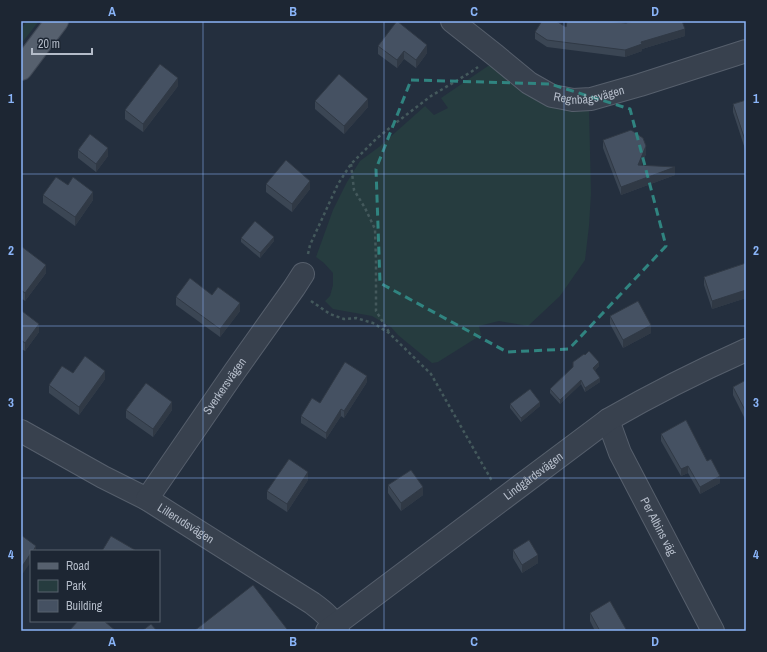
<svg xmlns="http://www.w3.org/2000/svg" width="767" height="652" viewBox="0 0 767 652" font-family="'Archivo Narrow',sans-serif">
<rect width="100%" height="100%" fill="#242f3e"/>
<g fill="#263c3f">
<polygon points="27,21 39,21 21,44 21,29"/>
<polygon points="488,66 494,66 589,109 591,193 589,226 585,260 560,296 528,326 499,321 479,326 481,335 438,362 432,363 398,335 391,327 372,316 333,309 325,301 330,296 333,285 333,273 324,263 316,257 333,210 347,182 360,161 379,147 425,106 434,115 448,108 441,98"/>
</g>
<g fill="none" stroke-linecap="round" stroke-linejoin="round">
<defs>
<g id="minor">
<path id="s1" d="M452,21L495,55L529,83L552,96L563,98L573,100L591,99L640,85L746,51"/>
<path id="s2" d="M608,420L620,453L713,631"/>
<path id="s3" d="M21,431L103,477L147,499L312,603C323,611 333,619 338,631"/>
<path id="s4" d="M147,499L235,371L294,288L303,274"/>
<path id="s5" d="M327,631L608,420C653,394 699,371 746,350"/>
</g>
<polyline id="major" points="21,69 57,21"/>
</defs>
<use href="#minor" stroke="#565f6c" stroke-width="24"/>
<use href="#major" stroke="#414a57" stroke-width="24"/>
<g stroke="#44595c" stroke-width="2.5" stroke-dasharray="3 3" stroke-linecap="butt">
<polyline points="351,164 354,190 365,208 375,229 376,262 376,311 389,332"/>
<polyline points="308,254 310,245 338,184 351,164 376,139 397,122 431,96 471,72 478,67"/>
<polyline points="311,301 330,314 344,319 356,318 373,323 389,333 431,374 492,481"/>
</g>
<use href="#minor" stroke="#38414e" stroke-width="22"/>
<use href="#major" stroke="#56606e" stroke-width="22"/>
</g>
<g fill="#3b4654">
<polygon points="566,27 685,36 642,49 642,51 625,57 547,47 535,39 535,32"/>
<polygon points="378,46 427,53 416,68 404,59 397,68 378,54"/>
<polygon points="178,86 143,132 125,119 125,110"/>
<polygon points="746,100 746,152 733,112 733,104"/>
<polygon points="315,101 368,107 344,134 315,109"/>
<polygon points="603,140 646,154 641,165 675,175 621,195 603,148"/>
<polygon points="78,150 108,156 96,172 78,158"/>
<polygon points="266,184 310,189 292,212 266,192"/>
<polygon points="43,195 93,200 75,226 43,203"/>
<polygon points="241,238 274,241 260,258 241,242"/>
<polygon points="21,246 46,273 25,301 21,298"/>
<polygon points="746,263 746,298 712,309 704,285 704,277"/>
<polygon points="212,295 240,311 220,337 176,305 176,297"/>
<polygon points="21,313 39,332 25,351 21,349"/>
<polygon points="610,316 651,333 623,348 610,324"/>
<polygon points="585,355 599,366 595,370 600,382 585,392 581,384 560,404 550,393 550,389"/>
<polygon points="73,373 105,379 79,415 49,393 49,385"/>
<polygon points="746,380 746,421 733,395 733,387"/>
<polygon points="367,382 344,418 341,416 326,439 301,423 301,416 320,403"/>
<polygon points="510,404 540,406 521,422 510,408"/>
<polygon points="126,410 172,410 153,437 126,418"/>
<polygon points="661,434 720,483 700,494 688,473 681,476 661,441"/>
<polygon points="308,480 287,512 267,499 267,491"/>
<polygon points="388,485 423,495 401,511 388,493"/>
<polygon points="513,550 538,563 522,573 513,558"/>
<polygon points="590,613 627,631 595,631 590,621"/>
</g>
<g fill="#303945">
<polygon points="685,29 685,36 642,49 642,51 625,57 625,50 641,42"/>
<polygon points="427,45 427,53 416,68 416,60"/>
<polygon points="404,51 404,59 397,68 397,60"/>
<polygon points="178,78 178,86 143,132 143,124"/>
<polygon points="368,99 368,107 344,134 344,126"/>
<polygon points="646,146 646,154 638,173 638,165"/>
<polygon points="108,148 108,156 96,172 96,164"/>
<polygon points="675,167 675,175 621,195 621,187"/>
<polygon points="310,181 310,189 292,212 292,204"/>
<polygon points="93,192 93,200 75,226 75,217"/>
<polygon points="274,237 274,241 260,258 260,253"/>
<polygon points="46,265 46,273 25,301 25,293"/>
<polygon points="746,290 746,298 712,309 712,301"/>
<polygon points="240,303 240,311 220,337 220,329"/>
<polygon points="39,324 39,332 25,351 25,343"/>
<polygon points="651,325 651,333 623,348 623,340"/>
<polygon points="599,362 599,366 593,372 593,368"/>
<polygon points="105,371 105,379 79,415 79,407"/>
<polygon points="367,376 367,382 344,418 344,411"/>
<polygon points="600,378 600,382 585,392 585,388"/>
<polygon points="581,380 581,384 560,404 560,400"/>
<polygon points="172,402 172,410 153,437 153,429"/>
<polygon points="540,402 540,406 521,422 521,418"/>
<polygon points="341,409 341,416 326,439 326,433"/>
<polygon points="688,466 688,473 681,476 681,469"/>
<polygon points="308,472 308,480 287,512 287,504"/>
<polygon points="720,476 720,483 700,494 700,487"/>
<polygon points="423,487 423,495 401,511 401,503"/>
<polygon points="36,546 36,551 33,551"/>
<polygon points="31,553 31,562 21,576 21,568"/>
<polygon points="538,555 538,563 522,573 522,565"/>
</g>
<g fill="#455162" stroke="#303945">
<polygon points="397,21 427,45 416,60 404,51 397,60 378,46"/>
<polygon points="542,21 556,21 566,27 567,21 607,21 626,23 633,21 682,21 685,29 641,42 642,44 625,50 547,40 535,32"/>
<polygon points="160,64 178,78 143,124 125,110"/>
<polygon points="339,74 368,99 344,126 315,101"/>
<polygon points="746,100 746,143 733,104"/>
<polygon points="631,130 643,138 646,146 638,165 675,167 621,187 603,140"/>
<polygon points="90,134 108,148 96,164 78,150"/>
<polygon points="286,160 310,181 292,204 266,184"/>
<polygon points="56,177 68,185 73,177 93,192 75,217 43,195"/>
<polygon points="255,221 274,237 260,253 241,238"/>
<polygon points="21,246 46,265 25,293 21,290"/>
<polygon points="746,263 746,290 712,301 704,277"/>
<polygon points="190,278 212,295 218,287 240,303 220,329 176,297"/>
<polygon points="638,301 651,325 623,340 610,316"/>
<polygon points="22,311 39,324 25,343 21,340 21,313"/>
<polygon points="589,351 599,362 593,368 600,378 585,388 581,380 560,400 550,389 573,367 573,362 584,354 585,355"/>
<polygon points="85,356 105,371 79,407 49,385 62,366 73,373"/>
<polygon points="345,362 367,376 344,411 341,409 326,433 301,416 312,398 320,403"/>
<polygon points="746,380 746,412 733,387"/>
<polygon points="146,383 172,402 153,429 126,410"/>
<polygon points="530,389 540,402 521,418 510,404"/>
<polygon points="686,420 707,461 711,459 720,476 700,487 688,466 681,469 661,434"/>
<polygon points="289,459 308,472 287,504 267,491"/>
<polygon points="411,470 423,487 401,503 388,485"/>
<polygon points="21,535 36,546 33,551 31,551 31,553 21,568"/>
<polygon points="111,536 135,550 135,551 102,551"/>
<polygon points="529,540 538,555 522,565 513,550"/>
<polygon points="253,585 287,629 284,631 194,631"/>
<polygon points="610,601 627,631 600,631 590,613"/>
<polygon points="78,621 104,621 116,631 69,631"/>
<polygon points="151,624 157,631 142,631"/>
</g>
<path fill="none" stroke="#308480" stroke-width="3" stroke-dasharray="8 5" stroke-linejoin="round" d="M411,80L550,84L630,109L666,246L569,349L507,352L380,283L376,169Z"/>
<path fill="none" stroke="#8ab4f8" stroke-width="1" stroke-opacity="0.55" d="M203,21V631M384,21V631M564,21V631M21,174H746M21,326H746M21,478H746"/>
<g text-anchor="middle" stroke-width="3" stroke-linejoin="round" paint-order="stroke">
<g font-size="12" fill="#b4bcc9" stroke="#1d2633">
<text dy="4" stroke="none"><textPath href="#s1" startOffset="163">Regnbågsvägen</textPath></text>
<text dy="4" stroke="none"><textPath href="#s4" startOffset="137">Sverkersvägen</textPath></text>
<text dy="4" stroke="none"><textPath href="#s5" startOffset="258">Lindgårdsvägen</textPath></text>
<text dy="4" stroke="none"><textPath href="#s3" startOffset="189">Lillerudsvägen</textPath></text>
<text dy="4" stroke="none"><textPath href="#s2" startOffset="118">Per Albins väg</textPath></text>
</g>
</g>
<rect width="767" height="652" fill="none" stroke="#1d2633" stroke-width="44"/>
<rect x="30" y="550" width="130" height="72" fill="#1d2633" stroke="#59626f"/>
<rect x="38" y="563" width="20" height="6" fill="#56606e" stroke="#59626f"/>
<text x="66" y="570" font-size="12" fill="#b4bcc9">Road</text>
<rect x="38" y="580" width="20" height="12" fill="#263c3f" stroke="#59626f"/>
<text x="66" y="590" font-size="12" fill="#b4bcc9">Park</text>
<rect x="38" y="600" width="20" height="12" fill="#455162" stroke="#59626f"/>
<text x="66" y="610" font-size="12" fill="#b4bcc9">Building</text>
<path d="M32 48v6h60v-6" fill="none" stroke="#b4bcc9" stroke-width="2"/>
<text x="38" y="48" font-size="12" fill="#b4bcc9" stroke="#1d2633" stroke-width="3" paint-order="stroke">20 m</text>
<rect x="22" y="22" width="723" height="608" fill="none" stroke="#8ab4f8" stroke-width="1.5"/>
<g font-size="13" text-anchor="middle" font-weight="bold" fill="#8ab4f8">
<text x="112" y="16">A</text>
<text x="293" y="16">B</text>
<text x="474" y="16">C</text>
<text x="655" y="16">D</text>
<text x="11" y="103">1</text>
<text x="756" y="103">1</text>
<text x="11" y="255">2</text>
<text x="756" y="255">2</text>
<text x="11" y="407">3</text>
<text x="756" y="407">3</text>
<text x="11" y="559">4</text>
<text x="756" y="559">4</text>
<text x="112" y="646">A</text>
<text x="293" y="646">B</text>
<text x="474" y="646">C</text>
<text x="655" y="646">D</text>
</g>
</svg>
